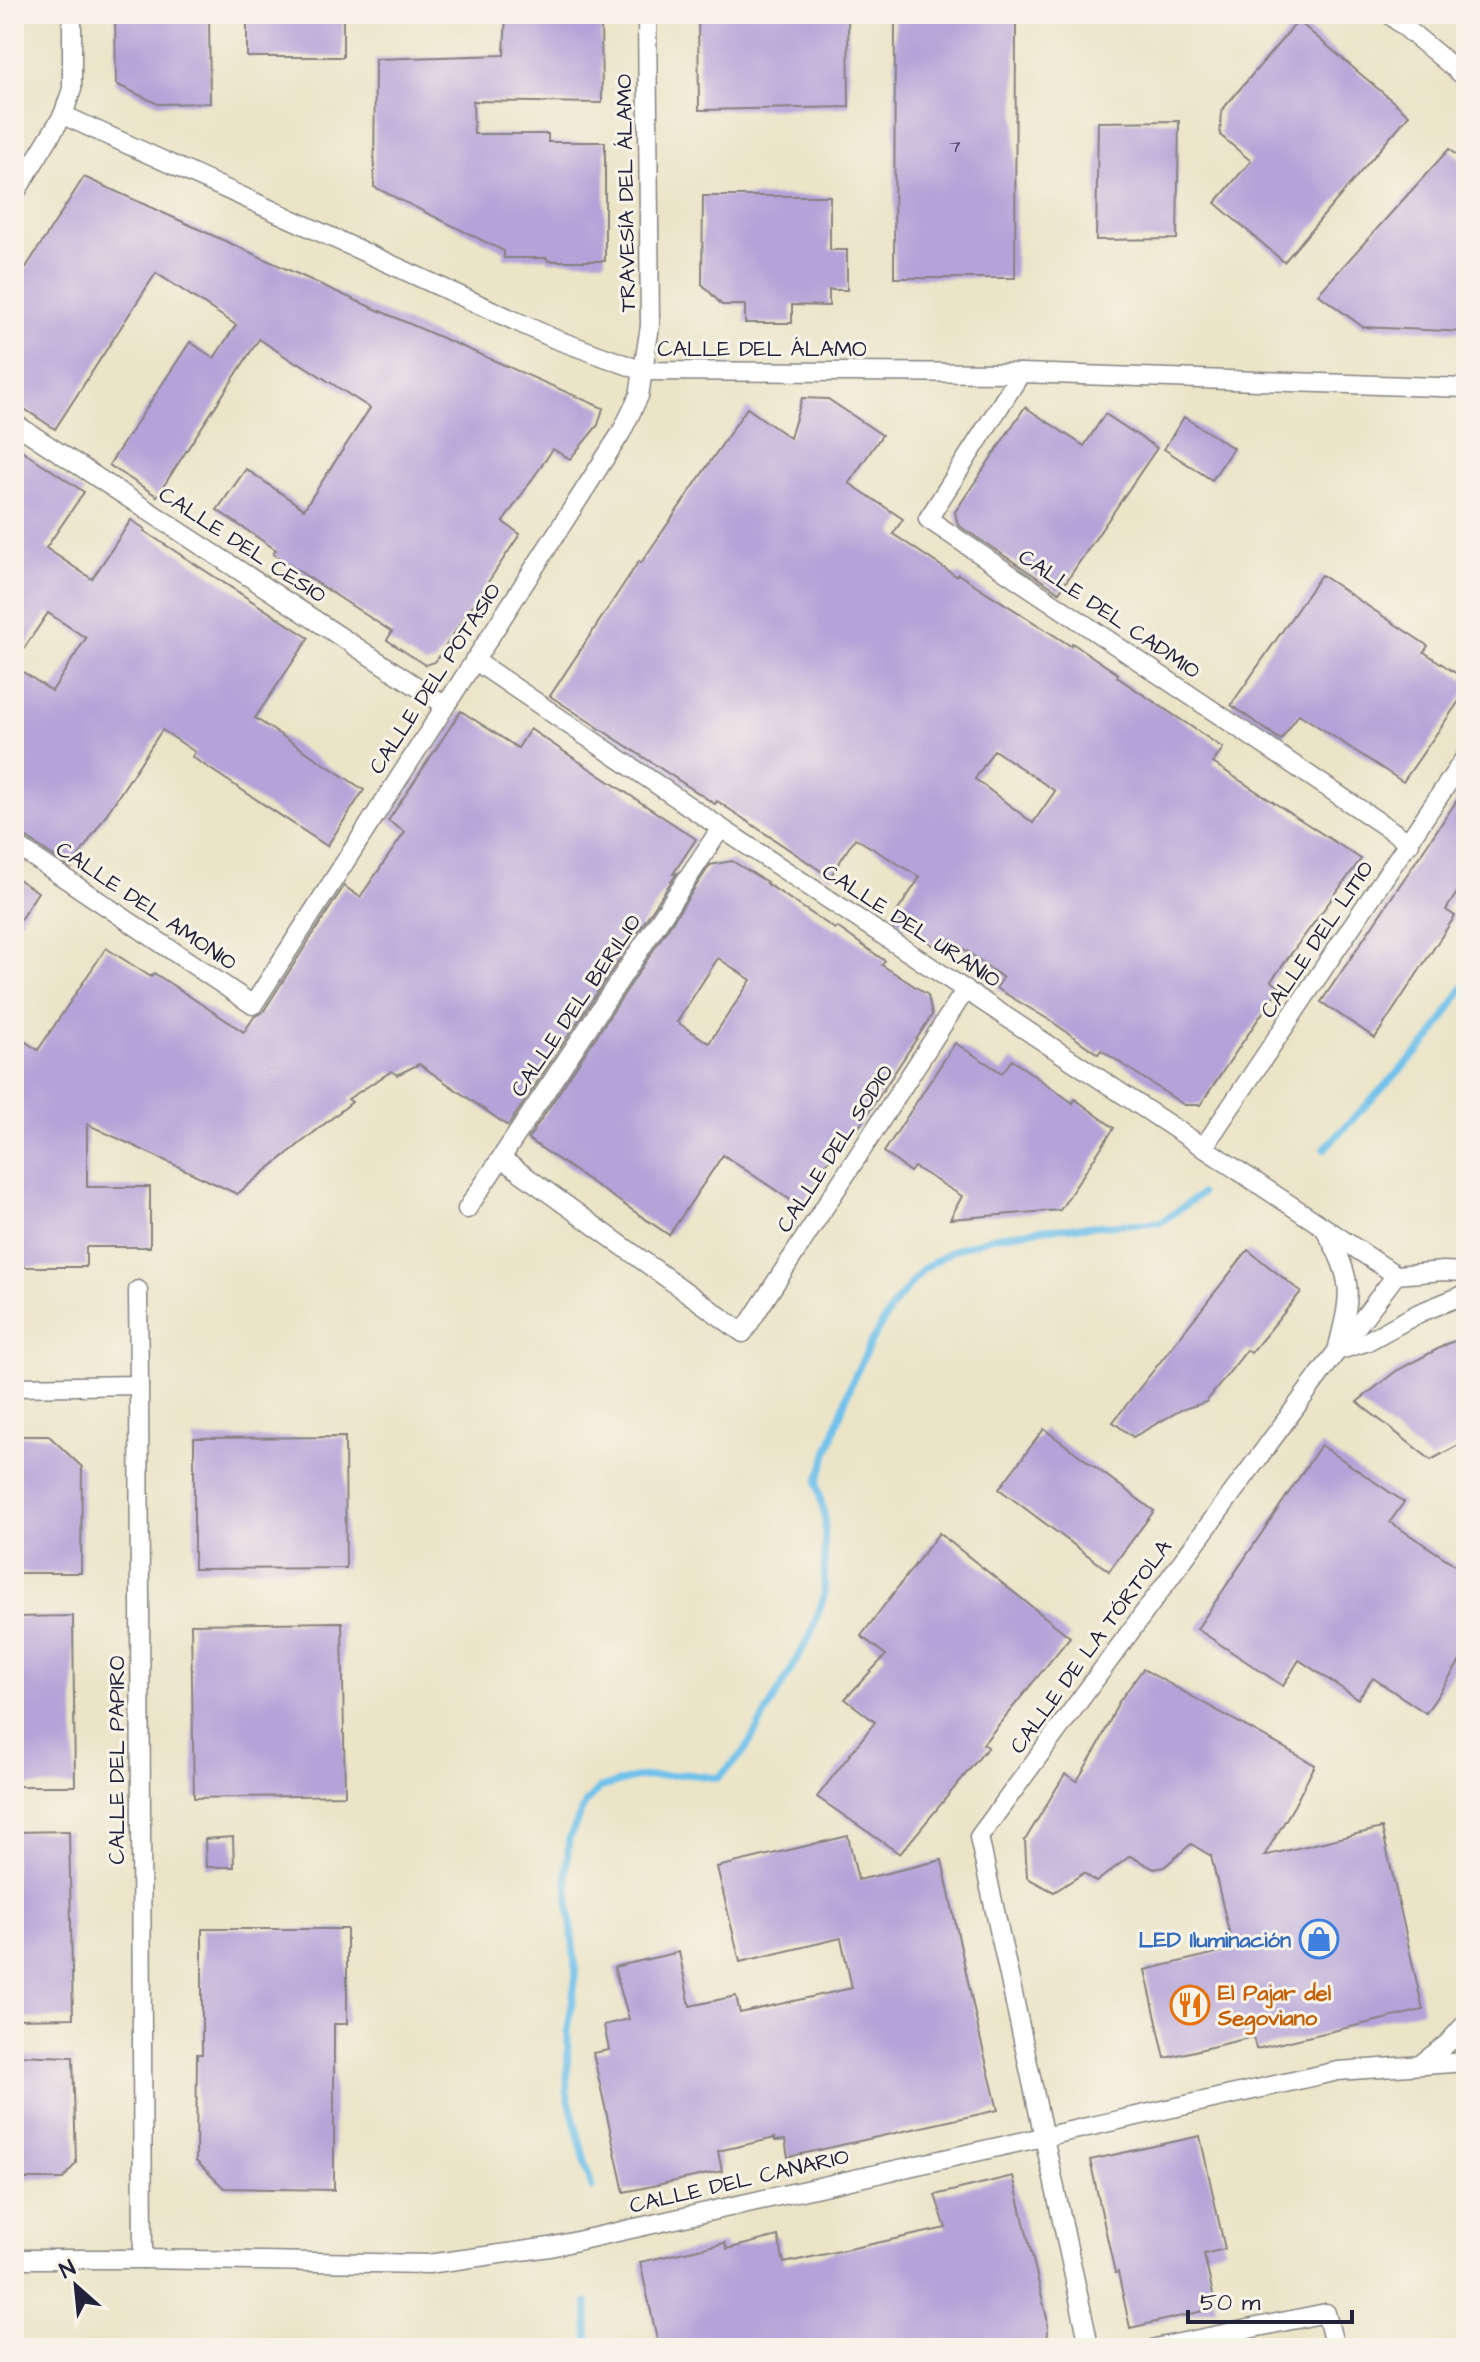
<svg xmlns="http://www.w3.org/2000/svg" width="1480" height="2362" viewBox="0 0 1480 2362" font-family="'Architects Daughter',sans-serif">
<rect width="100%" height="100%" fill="#f7f3e8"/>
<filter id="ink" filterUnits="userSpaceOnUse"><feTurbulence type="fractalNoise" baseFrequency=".0125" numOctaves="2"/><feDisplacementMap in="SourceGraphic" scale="16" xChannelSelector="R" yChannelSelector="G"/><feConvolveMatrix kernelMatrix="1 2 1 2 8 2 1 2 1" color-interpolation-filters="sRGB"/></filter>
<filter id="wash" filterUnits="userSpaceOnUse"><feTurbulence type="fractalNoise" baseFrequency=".006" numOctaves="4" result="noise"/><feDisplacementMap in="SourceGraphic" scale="32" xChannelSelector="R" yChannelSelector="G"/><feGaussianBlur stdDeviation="1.8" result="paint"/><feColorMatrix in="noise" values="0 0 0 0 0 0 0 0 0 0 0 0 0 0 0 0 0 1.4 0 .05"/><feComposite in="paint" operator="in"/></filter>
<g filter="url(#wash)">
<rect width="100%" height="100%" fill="#ebe4c7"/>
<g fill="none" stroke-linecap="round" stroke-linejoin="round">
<g stroke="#70c1eb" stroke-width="7">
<polyline points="1324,1149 1431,1038 1466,983"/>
<polyline points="592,2188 567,2092 568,2030 576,1975 566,1873 569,1838 586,1802 600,1788 634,1778 687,1774 718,1778 744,1752 810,1636 824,1596 825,1518 817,1483 851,1384 870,1344 892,1307 923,1269 954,1250 994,1237 1044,1229 1161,1222 1201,1194"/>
<polyline points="588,2303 588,2348"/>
</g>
</g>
<g id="blocks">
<g fill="#b3a3d8" fill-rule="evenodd">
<polygon points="115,14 209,14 210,103 158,104 116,84"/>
<rect x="247" y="14" width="96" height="43"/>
<polygon points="506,14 601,14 602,103 473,101 474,134 548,134 548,142 605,142 605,261 548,261 547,258 504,258 504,251 374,187 375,59 504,55"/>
<polygon points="698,14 848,14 849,107 699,110"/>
<polygon points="895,14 1016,14 1015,278 894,278"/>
<polygon points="1298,21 1409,115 1284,262 1215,203 1251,161 1220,135 1222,110"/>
<polygon points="1179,121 1177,239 1096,240 1098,122"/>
<polygon points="1449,149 1466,164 1466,332 1363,327 1318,294"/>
<polygon points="84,177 357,301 603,408 598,425 570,459 553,449 503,522 520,534 435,662 425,665 387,640 392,632 273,554 276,550 217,510 246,469 304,509 370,408 298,362 297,364 259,339 157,496 109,465 190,342 214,358 236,325 156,273 55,429 14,402 14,286"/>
<polygon points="703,196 830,196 830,250 847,250 847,290 829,290 829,306 792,305 792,323 745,323 745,305 722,305 702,284"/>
<path d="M802,398L828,399L882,435L849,483L903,519L893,534L956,576L958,574L1071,646L1072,643L1118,674L1117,677L1223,748L1213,763L1361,859L1271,981L1280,987L1200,1105H1184L1101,1050L1098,1054L1051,1021L996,988L1003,978L950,939L942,951L893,918L920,877L855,838L830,877L717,801L715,804L550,696L639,561L641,563L747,408L790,438ZM994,750L1055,791L1033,823L975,779Z"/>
<polygon points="1025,407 1084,446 1105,414 1157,448 1059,592 958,525 955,512"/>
<polygon points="1184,417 1233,448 1212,480 1164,449"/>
<polygon points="14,445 84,492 46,548 92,579 131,520 145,529 144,531 309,638 255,718 364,790 327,846 192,757 195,752 162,730 71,868 21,834 14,832 14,666 52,691 86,638 48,613 14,663"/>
<polygon points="1321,575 1428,646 1424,652 1466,680 1466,691 1403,782 1299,714 1281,740 1231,705"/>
<polygon points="461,711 518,748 530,729 696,839 673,874 677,873 508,1126 419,1064 397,1075 392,1071 348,1099 352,1102 237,1194 87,1124 87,1187 150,1187 150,1247 86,1247 86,1267 14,1267 14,1034 38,1050 106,948 151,977 154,973 244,1032 254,1017 263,1012 344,886 360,897 405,832 388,821"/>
<polygon points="1466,787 1466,878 1446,910 1455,916 1375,1038 1321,1002"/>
<path d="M732,861L767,882L766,883L835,929L837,927L885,961L882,965L928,995L932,1015L857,1130L853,1127L825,1166L801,1207L723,1155L669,1235L528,1139L710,865ZM718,958L751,980L709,1043L677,1022Z"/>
<polygon points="14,877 38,892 14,929"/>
<polygon points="955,1043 1002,1073 1012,1060 1073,1103 1075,1099 1114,1128 1060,1210 950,1219 962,1196 914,1167 910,1172 884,1152"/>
<polygon points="1248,1250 1301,1292 1251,1353 1247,1350 1206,1402 1181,1410 1133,1437 1113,1422"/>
<polygon points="1466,1337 1466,1441 1431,1460 1357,1402 1396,1371 1449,1343"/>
<polygon points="1044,1429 1154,1511 1109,1571 999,1489"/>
<polygon points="14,1436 49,1436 82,1467 81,1573 14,1573"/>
<polygon points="345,1437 346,1568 194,1569 194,1438"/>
<polygon points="1321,1445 1404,1502 1390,1522 1466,1572 1466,1652 1426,1713 1373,1678 1358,1699 1299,1660 1283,1686 1197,1629"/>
<polygon points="939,1533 1070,1637 983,1744 988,1747 900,1854 817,1797 875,1722 845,1699 886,1655 861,1636"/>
<polygon points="73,1616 75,1786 14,1786 14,1617"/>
<polygon points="342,1622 345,1795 194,1798 191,1624"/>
<polygon points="1143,1669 1315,1765 1294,1806 1264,1856 1382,1828 1423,2010 1256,2049 1253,2037 1165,2058 1145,1970 1233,1949 1211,1856 1191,1844 1164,1867 1154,1869 1130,1856 1096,1882 1084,1873 1054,1892 1027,1878 1025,1840 1065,1774 1077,1781 1099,1744 1118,1703"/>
<polygon points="69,1831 73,2018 14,2019 14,1832"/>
<polygon points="848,1836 858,1880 942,1860 979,2033 998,2110 788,2157 785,2140 775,2141 775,2138 718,2151 722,2171 624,2192 593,2053 609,2050 604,2025 629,2019 614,1967 679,1952 690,2006 736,1996 740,2013 852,1988 841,1938 740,1962 717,1867"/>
<polygon points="233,1837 234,1867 206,1867 205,1839"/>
<polygon points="202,1929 347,1929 347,2024 334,2024 334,2190 224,2188 196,2161 197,2054 202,2054"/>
<polygon points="14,2055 73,2057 76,2163 63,2179 14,2179"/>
<polygon points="1200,2136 1225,2249 1204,2254 1216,2308 1130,2328 1118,2272 1115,2273 1090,2160"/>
<polygon points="1013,2176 1047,2318 1048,2332 1046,2348 659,2348 640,2262 725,2243 727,2249 778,2236 784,2263 946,2228 935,2195"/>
</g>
</g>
</g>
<g filter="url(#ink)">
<use href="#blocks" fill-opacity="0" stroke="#868381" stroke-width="2"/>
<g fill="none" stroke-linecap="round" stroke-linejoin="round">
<defs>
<g id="street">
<polyline points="1389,14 1466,78"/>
<polyline points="1465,14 1466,14"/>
<polyline points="63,115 555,339 643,371 1021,373 1466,388"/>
<polyline points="14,195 63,115 72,89 72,14"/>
<polyline points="1021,373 928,519 1410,843"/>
<polyline points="14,423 445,705"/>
<polyline points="474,660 721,828 1396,1275 1443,1271 1466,1272"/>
<polyline points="14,844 253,1005 621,433 639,396 650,326 647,14"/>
<polyline points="1203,1148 1466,756"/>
<polyline points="502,1159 743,1333 966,989"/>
<polyline points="467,1209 721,828"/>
<path d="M1326,1231C1355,1283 1351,1295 1337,1351"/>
<polyline points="138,1290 139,1385"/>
<polyline points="1342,1346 1396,1275"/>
<polyline points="14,1387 139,1385 143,2259"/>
<polyline points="1421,2064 1448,2043 1466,2023"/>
<polyline points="14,2259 143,2259 428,2264 550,2247 1338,2071 1466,2062"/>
<polyline points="1086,2348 1087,2336 979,1837 1337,1351 1366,1342 1419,1313 1466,1294"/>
<polyline points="1155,2348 1326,2313 1335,2348"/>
</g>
</defs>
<use href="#street" stroke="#868381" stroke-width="21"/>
<use href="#street" stroke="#fff" stroke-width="18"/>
</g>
</g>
<defs>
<symbol id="shop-ring" viewBox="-11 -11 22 22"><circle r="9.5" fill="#f7f3e8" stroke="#3f7fe0" stroke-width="1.5"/><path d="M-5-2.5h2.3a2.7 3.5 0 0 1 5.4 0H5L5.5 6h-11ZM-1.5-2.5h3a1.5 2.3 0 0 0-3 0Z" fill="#3f7fe0"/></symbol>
<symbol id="restaurant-ring" viewBox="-11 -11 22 22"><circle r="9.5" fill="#f7f3e8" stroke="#e8710a" stroke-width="1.5"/><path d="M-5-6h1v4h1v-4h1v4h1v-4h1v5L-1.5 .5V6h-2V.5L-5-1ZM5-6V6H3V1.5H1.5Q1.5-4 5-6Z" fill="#e8710a"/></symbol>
</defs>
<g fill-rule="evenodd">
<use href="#shop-ring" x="1297" y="1917" width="44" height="44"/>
<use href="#restaurant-ring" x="1168" y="1983" width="44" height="44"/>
</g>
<g text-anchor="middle" stroke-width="6" stroke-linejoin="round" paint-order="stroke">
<g font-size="18" fill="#464262">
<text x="955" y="152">7</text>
</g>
<g font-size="22" fill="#22223b" stroke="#f7f3e8">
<text transform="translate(625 193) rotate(-91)" y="8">TRAVESÍA DEL ÁLAMO</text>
<text x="762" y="356">CALLE DEL ÁLAMO</text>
<text transform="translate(243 544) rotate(33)" y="8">CALLE DEL CESIO</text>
<text transform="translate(1110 613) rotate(34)" y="8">CALLE DEL CADMIO</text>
<text transform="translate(434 678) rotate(-57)" y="8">CALLE DEL POTASIO</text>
<text transform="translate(147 905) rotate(34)" y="8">CALLE DEL AMONIO</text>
<text transform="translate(912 925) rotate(33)" y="8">CALLE DEL URANIO</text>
<text transform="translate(1316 939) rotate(-56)" y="8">CALLE DEL LITIO</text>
<text transform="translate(575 1005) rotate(-56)" y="8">CALLE DEL BERILIO</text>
<text transform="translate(834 1148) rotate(-57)" y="8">CALLE DEL SODIO</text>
<text transform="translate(1090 1646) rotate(-54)" y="8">CALLE DE LA TÓRTOLA</text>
<text transform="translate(116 1760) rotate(-90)" y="8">CALLE DEL PAPIRO</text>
<text transform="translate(739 2180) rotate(-13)" y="8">CALLE DEL CANARIO</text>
</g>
<g font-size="22" font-weight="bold" fill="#366cbe" stroke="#f7f3e8" text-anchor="end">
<text x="1291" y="1947">LED Iluminación</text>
</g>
<g font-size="22" font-weight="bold" fill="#c56008" stroke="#f7f3e8" text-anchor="start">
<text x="1218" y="2000">El Pajar del<tspan x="1218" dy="25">Segoviano</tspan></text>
</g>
</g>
<rect width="1480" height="2362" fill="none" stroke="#f7f3e8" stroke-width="48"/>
<g transform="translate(76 2286) rotate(333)" stroke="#f7f3e8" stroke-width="6" paint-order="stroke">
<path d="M0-6L14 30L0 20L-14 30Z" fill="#22223b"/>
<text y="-12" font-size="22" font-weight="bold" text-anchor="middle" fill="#22223b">N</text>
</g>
<path d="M1188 2310v12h164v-12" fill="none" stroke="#22223b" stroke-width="4"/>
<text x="1200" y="2310" font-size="24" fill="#22223b" stroke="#f7f3e8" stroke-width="6" paint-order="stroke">50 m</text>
</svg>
